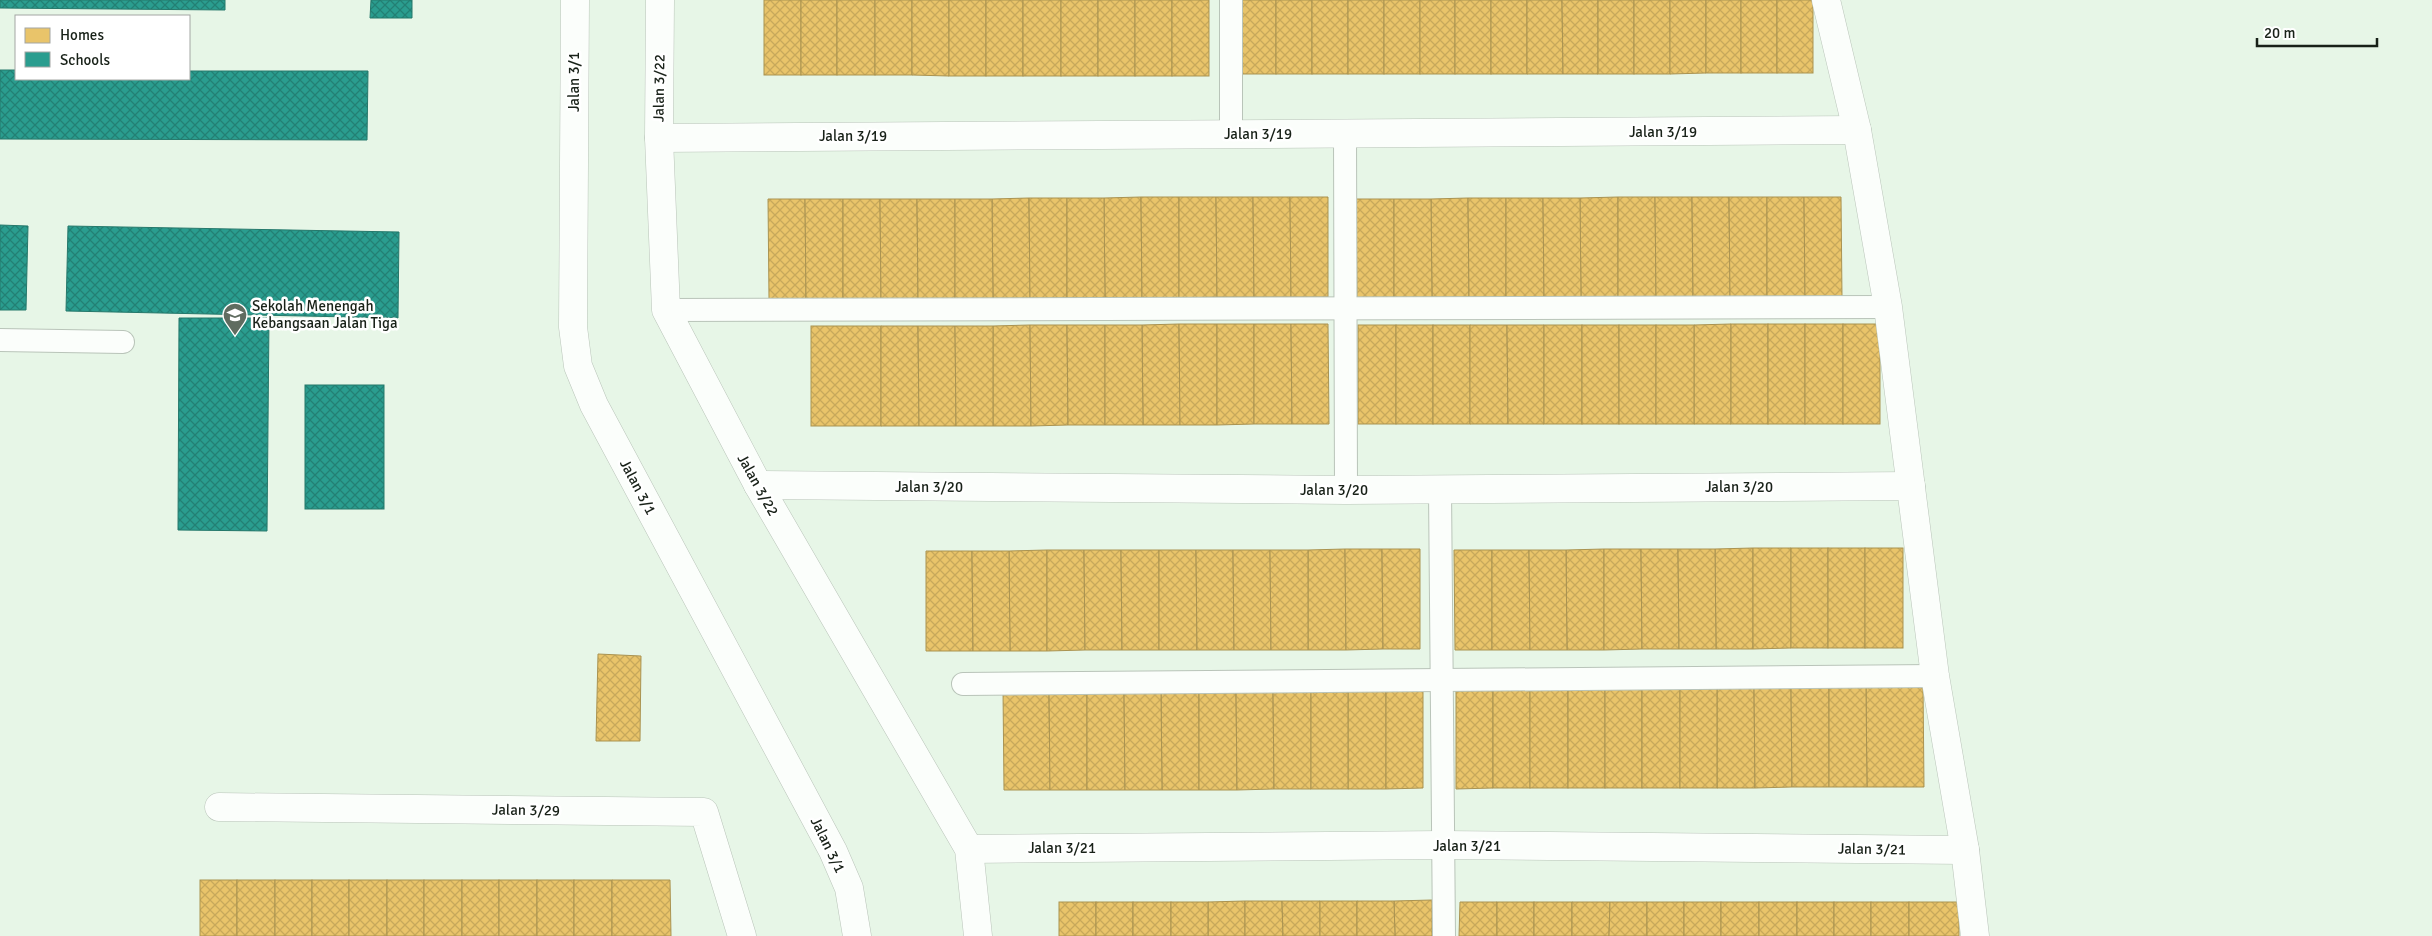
<svg xmlns="http://www.w3.org/2000/svg" width="2432" height="936" viewBox="0 0 2432 936" font-family="Signika,sans-serif">
<defs>
<pattern id="homes-cross-hatch" width="8" height="8" patternUnits="userSpaceOnUse" patternTransform="scale(1.25)"><rect width="8" height="8" fill="#e9c46a"/><path d="M0 0l8 8M0 8l8-8" fill="none" stroke="#c7a85b"/></pattern>
<pattern id="schools-cross-hatch" width="8" height="8" patternUnits="userSpaceOnUse" patternTransform="scale(1.25)"><rect width="8" height="8" fill="#2a9d8f"/><path d="M0 0l8 8M0 8l8-8" fill="none" stroke="#238074"/></pattern>
</defs>
<rect width="100%" height="100%" fill="#e7f6e7"/>
<g fill="url(#homes-cross-hatch)" stroke="#aa9351">
<rect x="764" y="0" width="37" height="75"/>
<rect x="801" y="0" width="36" height="75"/>
<rect x="837" y="0" width="38" height="75"/>
<rect x="875" y="0" width="37" height="75"/>
<polygon points="912,0 949,0 949,76 912,75"/>
<rect x="949" y="0" width="37" height="76"/>
<rect x="986" y="0" width="37" height="76"/>
<rect x="1023" y="0" width="38" height="76"/>
<rect x="1061" y="0" width="37" height="76"/>
<rect x="1098" y="0" width="37" height="76"/>
<rect x="1135" y="0" width="37" height="76"/>
<rect x="1172" y="0" width="37" height="76"/>
<rect x="1241" y="0" width="35" height="74"/>
<rect x="1276" y="0" width="36" height="74"/>
<rect x="1312" y="0" width="36" height="74"/>
<rect x="1348" y="0" width="36" height="74"/>
<rect x="1384" y="0" width="36" height="74"/>
<rect x="1420" y="0" width="35" height="74"/>
<rect x="1455" y="0" width="36" height="74"/>
<rect x="1491" y="0" width="36" height="74"/>
<polygon points="1527,0 1562,0 1563,74 1527,74"/>
<polygon points="1562,0 1598,0 1598,74 1563,74"/>
<rect x="1598" y="0" width="36" height="74"/>
<rect x="1634" y="0" width="36" height="74"/>
<polygon points="1670,0 1706,0 1706,73 1670,74"/>
<rect x="1706" y="0" width="35" height="73"/>
<rect x="1741" y="0" width="36" height="73"/>
<rect x="1777" y="0" width="36" height="73"/>
<polygon points="1141,197 1142,298 1105,298 1104,198"/>
<polygon points="1141,197 1179,197 1179,298 1142,298"/>
<polygon points="1179,197 1216,197 1217,297 1179,298"/>
<polygon points="1216,197 1253,197 1254,297 1217,297"/>
<polygon points="1253,197 1290,197 1291,297 1254,297"/>
<polygon points="1290,197 1328,197 1328,297 1291,297"/>
<polygon points="1618,197 1618,298 1581,298 1580,198"/>
<polygon points="1618,197 1655,197 1656,297 1618,298"/>
<polygon points="1655,197 1692,197 1693,297 1656,297"/>
<polygon points="1692,197 1729,197 1730,297 1693,297"/>
<polygon points="1729,197 1767,197 1767,297 1730,297"/>
<polygon points="1767,197 1804,197 1805,297 1767,297"/>
<polygon points="1804,197 1841,197 1842,297 1805,297"/>
<polygon points="1029,198 1030,299 993,299 992,199"/>
<polygon points="1029,198 1067,198 1067,298 1030,299"/>
<polygon points="1067,198 1104,198 1105,298 1067,298"/>
<polygon points="1468,198 1469,299 1432,299 1431,199"/>
<polygon points="1468,198 1506,198 1506,298 1469,299"/>
<polygon points="1506,198 1543,198 1544,298 1506,298"/>
<polygon points="1543,198 1580,198 1581,298 1544,298"/>
<polygon points="768,199 805,199 806,299 769,299"/>
<polygon points="805,199 843,199 843,299 806,299"/>
<polygon points="843,199 880,199 881,299 843,299"/>
<polygon points="880,199 917,199 918,299 881,299"/>
<polygon points="917,199 955,199 955,299 918,299"/>
<polygon points="955,199 992,199 993,299 955,299"/>
<polygon points="1356,199 1394,199 1394,299 1357,299"/>
<polygon points="1394,199 1431,199 1432,299 1394,299"/>
<polygon points="1179,324 1180,425 1143,425 1142,325"/>
<polygon points="1179,324 1217,324 1217,425 1180,425"/>
<polygon points="1217,324 1254,324 1254,424 1217,425"/>
<polygon points="1254,324 1291,324 1292,424 1254,424"/>
<polygon points="1291,324 1328,324 1329,424 1292,424"/>
<polygon points="1731,324 1731,424 1694,424 1694,325"/>
<rect x="1731" y="324" width="37" height="100"/>
<rect x="1768" y="324" width="37" height="100"/>
<rect x="1805" y="324" width="38" height="100"/>
<rect x="1843" y="324" width="37" height="100"/>
<polygon points="1030,325 1031,426 993,426 993,326"/>
<polygon points="1030,325 1067,325 1068,425 1031,426"/>
<polygon points="1067,325 1105,325 1105,425 1068,425"/>
<polygon points="1105,325 1142,325 1143,425 1105,425"/>
<rect x="1358" y="325" width="38" height="99"/>
<rect x="1396" y="325" width="37" height="99"/>
<rect x="1433" y="325" width="37" height="99"/>
<polygon points="1470,325 1507,325 1508,424 1470,424"/>
<polygon points="1507,325 1544,325 1544,424 1508,424"/>
<rect x="1544" y="325" width="38" height="99"/>
<rect x="1582" y="325" width="37" height="99"/>
<rect x="1619" y="325" width="37" height="99"/>
<rect x="1656" y="325" width="38" height="99"/>
<rect x="811" y="326" width="70" height="100"/>
<polygon points="881,326 918,326 919,426 881,426"/>
<polygon points="918,326 955,326 956,426 919,426"/>
<polygon points="955,326 993,326 993,426 956,426"/>
<polygon points="1753,548 1753,649 1716,649 1715,549"/>
<polygon points="1753,548 1791,548 1791,648 1753,649"/>
<rect x="1791" y="548" width="37" height="100"/>
<rect x="1828" y="548" width="37" height="100"/>
<rect x="1865" y="548" width="38" height="100"/>
<polygon points="1345,549 1346,650 1308,650 1308,550"/>
<polygon points="1345,549 1382,549 1383,649 1346,650"/>
<polygon points="1382,549 1420,549 1420,649 1383,649"/>
<polygon points="1604,549 1604,650 1567,650 1566,550"/>
<polygon points="1604,549 1641,549 1642,649 1604,650"/>
<polygon points="1641,549 1678,549 1679,649 1642,649"/>
<polygon points="1678,549 1715,549 1716,649 1679,649"/>
<polygon points="1047,550 1047,651 1010,651 1009,551"/>
<polygon points="1047,550 1084,550 1085,650 1047,651"/>
<polygon points="1084,550 1121,550 1122,650 1085,650"/>
<polygon points="1121,550 1159,550 1159,650 1122,650"/>
<polygon points="1159,550 1196,550 1197,650 1159,650"/>
<polygon points="1196,550 1233,550 1234,650 1197,650"/>
<polygon points="1233,550 1270,550 1271,650 1234,650"/>
<polygon points="1270,550 1308,550 1308,650 1271,650"/>
<polygon points="1454,550 1492,550 1492,650 1455,650"/>
<polygon points="1492,550 1529,550 1530,650 1492,650"/>
<polygon points="1529,550 1566,550 1567,650 1530,650"/>
<polygon points="926,551 972,551 973,651 926,651"/>
<polygon points="972,551 1009,551 1010,651 973,651"/>
<polygon points="598,654 641,656 640,741 596,741"/>
<polygon points="1923,686 1924,787 1867,787 1866,687"/>
<polygon points="1754,687 1755,788 1717,788 1717,688"/>
<polygon points="1754,687 1791,687 1792,787 1755,788"/>
<polygon points="1791,687 1829,687 1829,787 1792,787"/>
<polygon points="1829,687 1866,687 1867,787 1829,787"/>
<polygon points="1386,688 1386,789 1348,789 1348,689"/>
<polygon points="1386,688 1423,688 1423,788 1386,789"/>
<polygon points="1456,688 1493,688 1493,788 1456,789"/>
<rect x="1493" y="688" width="37" height="100"/>
<rect x="1530" y="688" width="38" height="100"/>
<rect x="1568" y="688" width="37" height="100"/>
<rect x="1605" y="688" width="37" height="100"/>
<rect x="1642" y="688" width="38" height="100"/>
<rect x="1680" y="688" width="37" height="100"/>
<polygon points="1199,689 1199,790 1162,790 1161,690"/>
<polygon points="1199,689 1236,689 1237,790 1199,790"/>
<polygon points="1236,689 1273,689 1274,789 1237,790"/>
<polygon points="1273,689 1311,689 1311,789 1274,789"/>
<rect x="1311" y="689" width="37" height="100"/>
<polygon points="1003,690 1049,690 1050,790 1004,790"/>
<polygon points="1049,690 1087,690 1087,790 1050,790"/>
<polygon points="1087,690 1124,690 1125,790 1087,790"/>
<polygon points="1124,690 1161,690 1162,790 1125,790"/>
<rect x="200" y="880" width="37" height="56"/>
<rect x="237" y="880" width="38" height="56"/>
<rect x="275" y="880" width="37" height="56"/>
<rect x="312" y="880" width="37" height="56"/>
<rect x="349" y="880" width="38" height="56"/>
<rect x="387" y="880" width="37" height="56"/>
<rect x="424" y="880" width="38" height="56"/>
<rect x="462" y="880" width="37" height="56"/>
<rect x="499" y="880" width="38" height="56"/>
<rect x="537" y="880" width="37" height="56"/>
<rect x="574" y="880" width="38" height="56"/>
<polygon points="612,880 670,880 671,936 612,936"/>
<polygon points="1432,900 1432,936 1395,936 1394,901"/>
<polygon points="1245,901 1245,936 1208,936 1208,902"/>
<polygon points="1245,901 1282,901 1283,936 1245,936"/>
<polygon points="1282,901 1320,901 1320,936 1283,936"/>
<rect x="1320" y="901" width="37" height="35"/>
<polygon points="1357,901 1394,901 1395,936 1357,936"/>
<rect x="1059" y="902" width="37" height="34"/>
<rect x="1096" y="902" width="37" height="34"/>
<rect x="1133" y="902" width="38" height="34"/>
<rect x="1171" y="902" width="37" height="34"/>
<polygon points="1460,902 1497,902 1497,936 1459,936"/>
<rect x="1497" y="902" width="37" height="34"/>
<rect x="1534" y="902" width="38" height="34"/>
<polygon points="1572,902 1610,902 1609,936 1572,936"/>
<polygon points="1610,902 1647,902 1647,936 1609,936"/>
<rect x="1647" y="902" width="37" height="34"/>
<rect x="1684" y="902" width="37" height="34"/>
<rect x="1721" y="902" width="38" height="34"/>
<rect x="1759" y="902" width="38" height="34"/>
<rect x="1797" y="902" width="37" height="34"/>
<rect x="1834" y="902" width="37" height="34"/>
<rect x="1871" y="902" width="38" height="34"/>
<rect x="1909" y="902" width="50" height="34"/>
</g>
<g fill="url(#schools-cross-hatch)" stroke="#25786b">
<polygon points="0,0 225,0 225,10 0,8"/>
<polygon points="371,0 412,0 412,18 370,18"/>
<polygon points="0,70 16,70 16,79 189,79 189,71 368,71 367,140 0,139"/>
<polygon points="0,225 28,226 26,310 0,310"/>
<polygon points="68,226 399,232 398,318 66,311"/>
<polygon points="179,318 269,318 267,531 178,530"/>
<rect x="305" y="385" width="79" height="124"/>
</g>
<g fill="none" stroke-linecap="round" stroke-linejoin="round">
<defs>
<g id="service">
<polyline points="1231,0 1231,134"/>
<polyline points="1345,134 1346,490"/>
<polyline points="666,310 1888,307"/>
<polyline points="0,340 123,342"/>
<polyline points="1440,489 1444,936"/>
<polyline points="963,684 1935,676"/>
</g>
<g id="minor">
<polyline points="660,0 659,138 666,310 758,485 969,849 978,936"/>
<polyline points="1826,0 1857,130 1888,307 1935,676 1965,850 1975,936"/>
<polyline points="659,138 1857,130"/>
<polyline points="758,485 1346,490 1911,486"/>
<polyline points="219,807 704,812 742,936"/>
<polyline points="969,849 1443,845 1965,850"/>
</g>
<polyline id="tertiary" points="575,0 573,327 578,366 594,405 833,851 849,888 857,936"/>
</defs>
<use href="#service" stroke="#b9c4b9" stroke-width="24"/>
<use href="#minor" stroke="#b9c4b9" stroke-width="29"/>
<use href="#tertiary" stroke="#b9c4b9" stroke-width="29"/>
<use href="#service" stroke="#fbfefb" stroke-width="22"/>
<use href="#minor" stroke="#fbfefb" stroke-width="28"/>
<use href="#tertiary" stroke="#fbfefb" stroke-width="28"/>
</g>
<defs>
<symbol id="school-pin" viewBox="-11 -11 22 30"><path d="M0 17L-7.5 6A9.5 9.5 0 1 1 7.5 6Z" fill="#606c60" stroke="#fff"/><path d="M0-5L7-2L0 1L-7-2ZM-4 1L0 2.5L4 1V4Q0 6-4 4Z" fill="#fff"/></symbol>
</defs>
<g fill-rule="evenodd">
<use href="#school-pin" x="221" y="301" width="28" height="38"/>
</g>
<g text-anchor="middle" stroke-width="5" stroke-linejoin="round" paint-order="stroke">
<g font-size="15" fill="#182118" stroke="#fff">
<text transform="translate(574 82) rotate(-90)" y="5">Jalan 3/1</text>
<text transform="translate(659 88) rotate(-89)" y="5">Jalan 3/22</text>
<text x="1663" y="137">Jalan 3/19</text>
<text x="1258" y="139">Jalan 3/19</text>
<text x="853" y="141">Jalan 3/19</text>
<text transform="translate(758 485) rotate(61)" y="5">Jalan 3/22</text>
<text transform="translate(638 487) rotate(62)" y="5">Jalan 3/1</text>
<text x="929" y="492">Jalan 3/20</text>
<text x="1739" y="492">Jalan 3/20</text>
<text x="1334" y="495">Jalan 3/20</text>
<text transform="translate(526 810) rotate(1)" y="5">Jalan 3/29</text>
<text transform="translate(828 845) rotate(64)" y="5">Jalan 3/1</text>
<text x="1467" y="851">Jalan 3/21</text>
<text x="1062" y="853">Jalan 3/21</text>
<text transform="translate(1872 849) rotate(1)" y="5">Jalan 3/21</text>
</g>
<g font-size="15" fill="#182118" stroke="#fff" text-anchor="start">
<text x="252" y="311">Sekolah Menengah<tspan x="252" dy="17">Kebangsaan Jalan Tiga</tspan></text>
</g>
</g>
<rect x="15" y="15" width="175" height="65" fill="#ffffff" stroke="#a3a6a3"/>
<rect x="25" y="28" width="25" height="15" fill="#e9c46a" stroke="#a3a6a3"/>
<text x="60" y="40" font-size="15" fill="#182118">Homes</text>
<rect x="25" y="52" width="25" height="15" fill="#2a9d8f" stroke="#a3a6a3"/>
<text x="60" y="65" font-size="15" fill="#182118">Schools</text>
<path d="M2257 38v8h120v-8" fill="none" stroke="#182118" stroke-width="2.5"/>
<text x="2264" y="38" font-size="15" fill="#182118" stroke="#ffffff" stroke-width="4" paint-order="stroke">20 m</text>
</svg>
